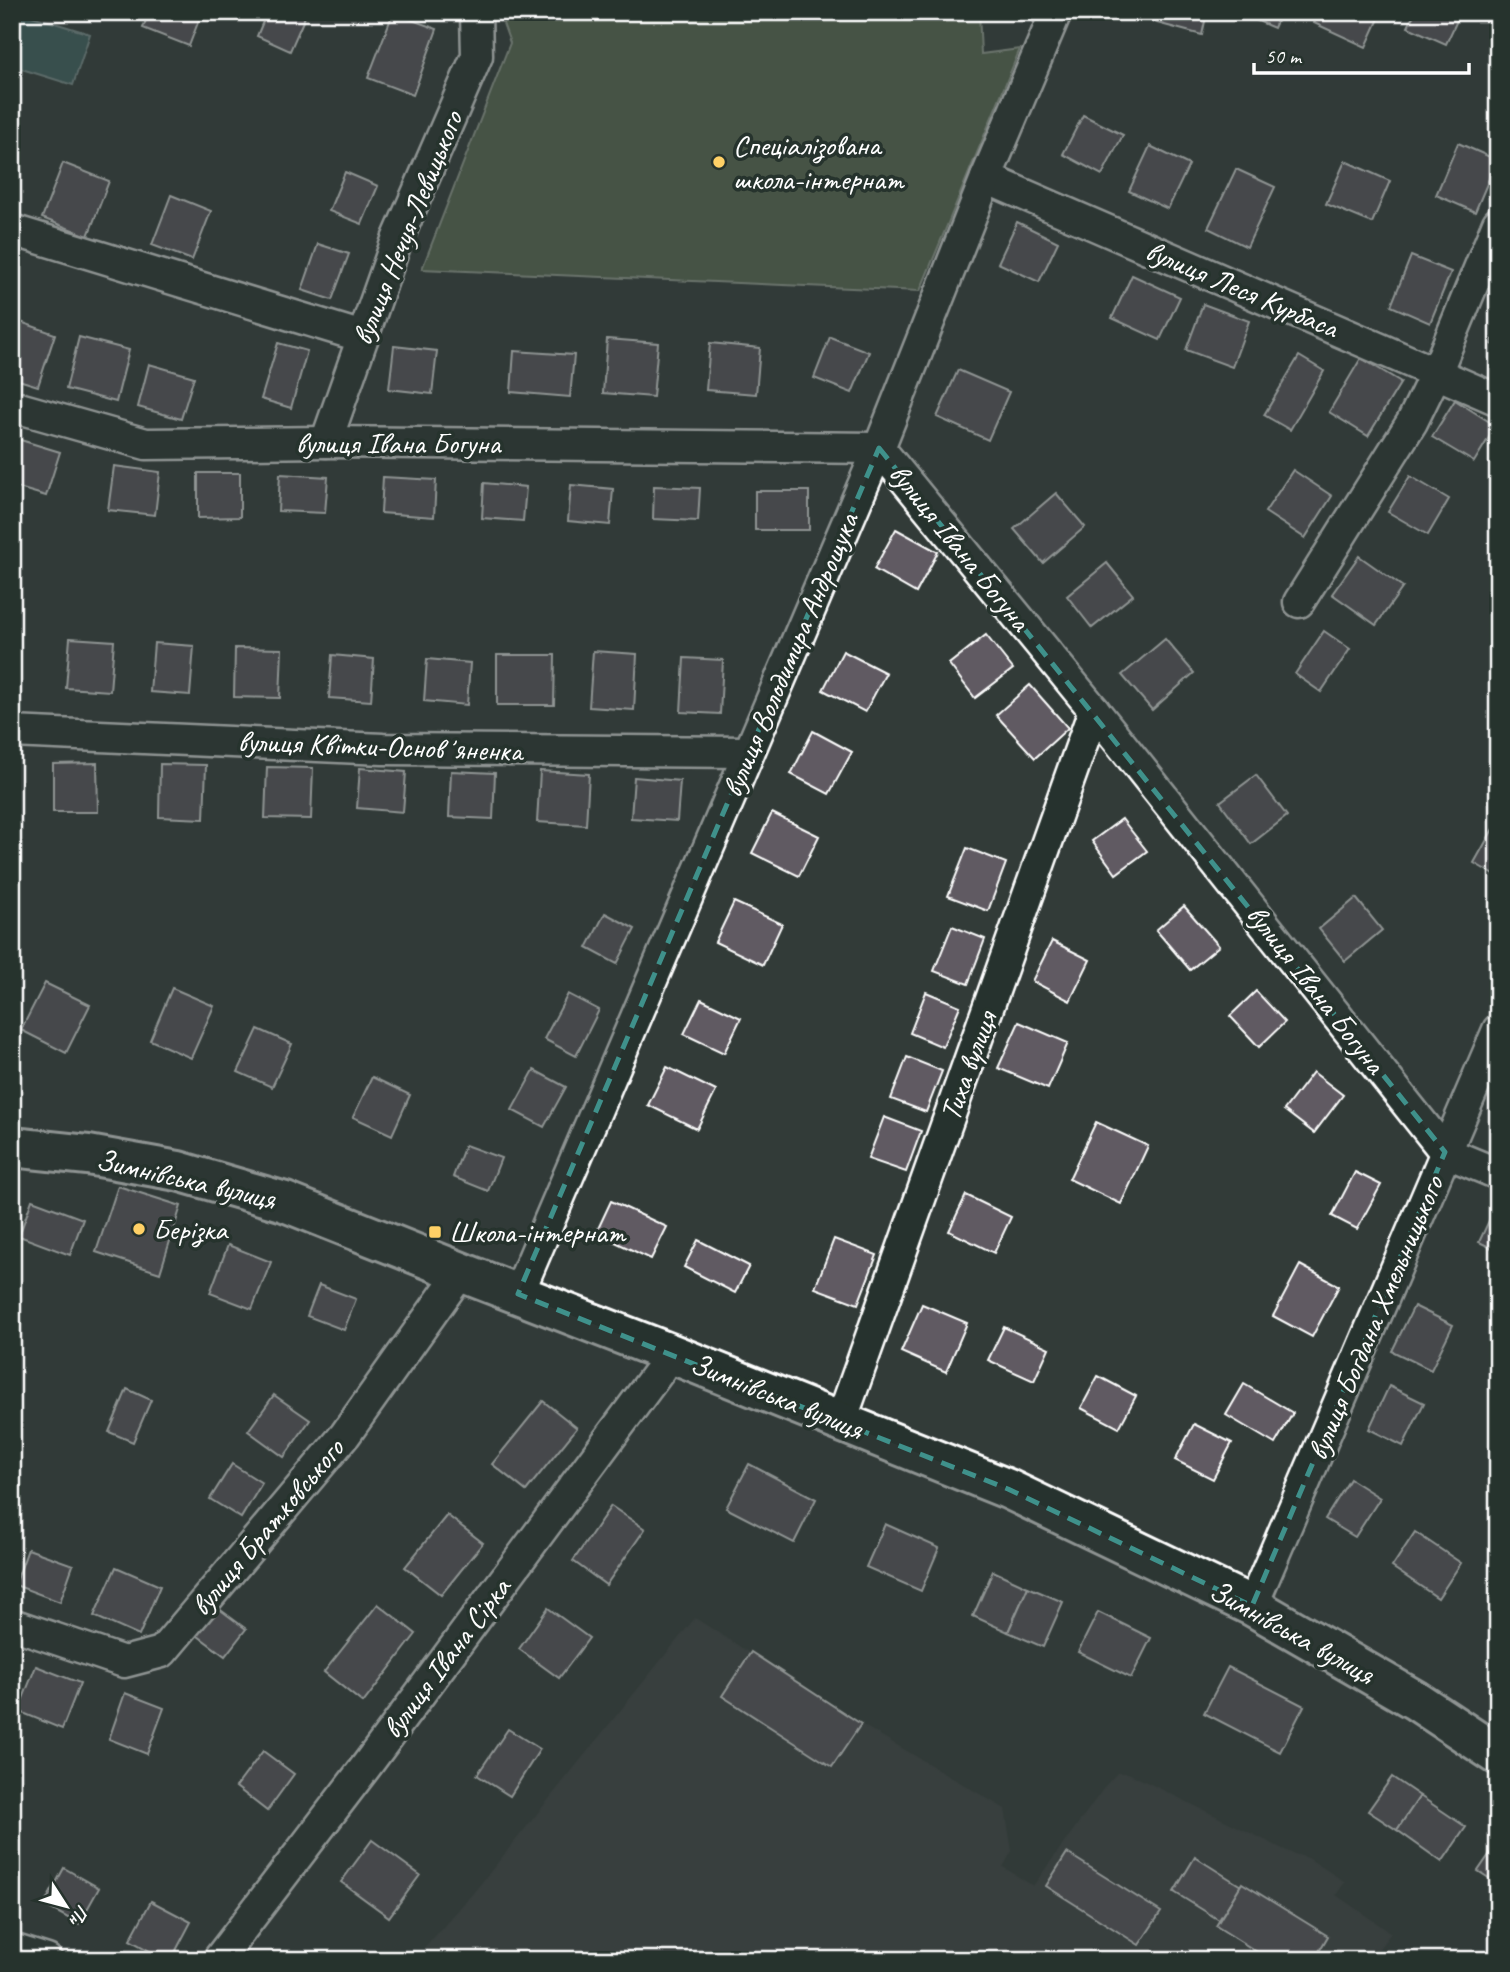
<svg xmlns="http://www.w3.org/2000/svg" width="1510" height="1972" viewBox="0 0 1510 1972" font-family="Caveat,sans-serif">
<rect width="100%" height="100%" fill="#323b38"/>
<filter id="ink" filterUnits="userSpaceOnUse"><feTurbulence type="fractalNoise" baseFrequency=".0143" numOctaves="2"/><feDisplacementMap in="SourceGraphic" scale="14" xChannelSelector="R" yChannelSelector="G"/><feConvolveMatrix kernelMatrix="1 2 1 2 8 2 1 2 1" color-interpolation-filters="sRGB"/></filter>
<g filter="url(#ink)">
<polygon fill="#404445" points="695,1618 861,1724 1005,1809 1012,1851 1003,1867 1033,1886 1106,1785 1117,1773 1128,1773 1291,1853 1308,1858 1345,1882 1336,1895 1391,1933 1370,1960 414,1960 474,1892"/>
<polygon fill="#5f7154" stroke="#afb8aa" stroke-width="2" points="499,12 979,12 981,54 1020,49 920,291 422,269 510,43"/>
<polygon fill="#436866" stroke="#8ea4a3" stroke-width="2" points="12,12 19,12 90,34 73,85 12,66"/>
<g fill="#605a62" stroke="#fff" stroke-width="2">
<polygon points="149,12 202,12 189,46 143,28"/>
<polygon points="267,12 307,12 290,51 257,36"/>
<polygon points="1160,12 1207,12 1202,35 1157,23"/>
<polygon points="1237,12 1281,12 1274,28"/>
<polygon points="1319,12 1382,12 1366,47 1314,23"/>
<polygon points="1415,12 1461,12 1446,44 1408,27"/>
<polygon points="393,13 437,29 413,95 368,78"/>
<polygon points="1083,115 1123,135 1102,175 1063,154"/>
<polygon points="1458,143 1497,160 1475,212 1436,195"/>
<polygon points="1150,146 1189,165 1168,209 1129,191"/>
<polygon points="1345,161 1390,181 1372,223 1326,204"/>
<polygon points="63,163 109,181 88,236 42,218"/>
<polygon points="1236,169 1275,187 1247,247 1208,228"/>
<polygon points="345,172 378,186 362,224 329,211"/>
<polygon points="171,195 211,211 192,260 152,245"/>
<polygon points="1017,222 1058,242 1039,282 998,263"/>
<polygon points="318,244 349,254 332,300 302,290"/>
<polygon points="1411,256 1451,272 1430,323 1391,306"/>
<polygon points="1132,275 1180,297 1160,340 1112,318"/>
<polygon points="1203,304 1249,321 1232,367 1186,350"/>
<polygon points="15,320 55,334 38,386 12,378 12,329"/>
<polygon points="1498,328 1498,347 1491,344"/>
<polygon points="79,337 129,350 116,402 66,389"/>
<polygon points="830,337 869,352 852,393 814,378"/>
<polygon points="607,339 658,343 653,397 603,393"/>
<polygon points="278,343 307,351 291,408 261,399"/>
<polygon points="710,343 760,348 756,394 706,390"/>
<polygon points="394,346 437,351 432,394 389,389"/>
<polygon points="514,351 574,355 570,397 511,392"/>
<polygon points="1299,356 1324,371 1290,430 1264,415"/>
<polygon points="1361,358 1401,382 1368,436 1329,412"/>
<polygon points="149,364 194,377 181,419 138,407"/>
<polygon points="958,370 1009,392 988,440 937,417"/>
<polygon points="1455,400 1496,426 1474,462 1432,437"/>
<polygon points="14,438 60,452 46,496 12,486 12,443"/>
<polygon points="114,466 160,472 155,515 108,510"/>
<polygon points="1293,470 1332,496 1305,538 1265,512"/>
<polygon points="198,473 240,473 240,517 198,518"/>
<polygon points="280,474 328,477 325,513 278,511"/>
<polygon points="1410,476 1449,499 1428,535 1388,512"/>
<polygon points="383,477 436,480 434,517 381,513"/>
<polygon points="484,483 526,487 523,521 482,518"/>
<polygon points="571,485 613,489 610,525 568,521"/>
<polygon points="654,486 700,488 698,521 653,519"/>
<rect x="755" y="491" width="54" height="39"/>
<polygon points="1056,493 1085,527 1043,563 1014,529"/>
<polygon points="896,529 938,552 916,593 874,569"/>
<polygon points="1359,556 1403,587 1376,625 1332,594"/>
<polygon points="1107,563 1133,595 1092,628 1067,596"/>
<polygon points="1324,631 1350,649 1321,692 1295,674"/>
<polygon points="986,635 1013,669 975,698 949,664"/>
<polygon points="70,638 114,641 110,691 66,688"/>
<polygon points="1165,639 1194,673 1152,710 1122,675"/>
<polygon points="154,643 194,646 190,695 150,692"/>
<polygon points="235,648 282,649 280,698 234,697"/>
<polygon points="593,651 637,654 634,710 589,707"/>
<polygon points="843,651 886,673 865,712 823,690"/>
<polygon points="332,655 374,659 371,701 329,698"/>
<polygon points="497,655 555,655 554,705 497,705"/>
<polygon points="684,658 723,660 720,714 681,712"/>
<polygon points="427,659 470,663 467,705 424,701"/>
<polygon points="1030,685 1068,728 1035,758 996,715"/>
<polygon points="813,731 852,752 829,794 791,774"/>
<polygon points="97,763 98,812 53,812 53,764"/>
<polygon points="160,764 206,765 204,819 159,817"/>
<polygon points="267,767 313,768 311,819 265,818"/>
<polygon points="360,768 406,772 403,812 357,808"/>
<polygon points="451,771 495,773 493,819 449,817"/>
<polygon points="540,771 589,774 586,825 537,822"/>
<polygon points="1256,775 1287,816 1251,844 1220,802"/>
<polygon points="634,777 680,781 677,821 631,818"/>
<polygon points="772,813 819,836 799,876 752,853"/>
<polygon points="1122,819 1147,851 1116,874 1092,841"/>
<polygon points="1498,820 1498,877 1474,863"/>
<polygon points="967,848 1006,863 988,911 948,896"/>
<polygon points="1356,898 1382,930 1345,961 1319,929"/>
<polygon points="734,902 782,924 763,965 715,942"/>
<polygon points="1184,906 1219,946 1190,970 1156,930"/>
<polygon points="605,913 635,929 617,964 587,948"/>
<polygon points="952,926 985,939 968,984 934,971"/>
<polygon points="1052,941 1090,960 1070,1001 1032,981"/>
<polygon points="45,983 90,1005 66,1053 21,1030"/>
<polygon points="172,988 214,1006 191,1058 150,1040"/>
<polygon points="1256,991 1285,1022 1259,1047 1230,1016"/>
<polygon points="926,992 960,1006 943,1047 910,1033"/>
<polygon points="568,994 599,1010 576,1056 544,1039"/>
<polygon points="701,999 741,1018 724,1053 684,1034"/>
<polygon points="1019,1022 1068,1043 1048,1089 998,1068"/>
<polygon points="258,1029 292,1044 272,1087 238,1072"/>
<polygon points="907,1057 942,1071 926,1112 891,1099"/>
<polygon points="667,1067 716,1091 697,1129 648,1105"/>
<polygon points="534,1070 566,1087 544,1127 512,1110"/>
<polygon points="1313,1072 1343,1095 1314,1133 1284,1110"/>
<polygon points="372,1077 410,1095 392,1135 353,1117"/>
<polygon points="884,1117 921,1131 906,1172 868,1159"/>
<polygon points="1096,1122 1148,1146 1121,1204 1069,1179"/>
<polygon points="465,1145 501,1158 488,1191 453,1177"/>
<polygon points="1355,1172 1381,1185 1357,1229 1332,1216"/>
<polygon points="118,1186 181,1206 160,1273 96,1252"/>
<polygon points="966,1195 1011,1217 994,1253 949,1231"/>
<polygon points="32,1200 83,1219 70,1255 19,1236"/>
<polygon points="611,1201 667,1227 651,1259 596,1233"/>
<polygon points="1495,1208 1498,1210 1498,1251 1479,1242"/>
<polygon points="834,1239 877,1255 858,1304 815,1288"/>
<polygon points="698,1240 749,1266 735,1293 684,1267"/>
<polygon points="228,1245 271,1262 252,1309 210,1293"/>
<polygon points="1300,1265 1339,1286 1312,1337 1273,1316"/>
<polygon points="319,1285 356,1299 344,1330 307,1316"/>
<polygon points="922,1304 967,1323 946,1372 901,1352"/>
<polygon points="1414,1306 1453,1325 1431,1370 1392,1351"/>
<polygon points="1004,1327 1049,1348 1034,1381 988,1360"/>
<polygon points="1098,1376 1136,1396 1119,1428 1081,1408"/>
<polygon points="1244,1384 1293,1413 1275,1444 1226,1415"/>
<polygon points="1389,1386 1424,1403 1403,1446 1369,1429"/>
<polygon points="127,1389 151,1400 133,1442 109,1432"/>
<polygon points="274,1395 310,1420 284,1457 248,1431"/>
<polygon points="543,1401 577,1428 526,1491 492,1464"/>
<polygon points="1194,1424 1232,1443 1213,1479 1175,1460"/>
<polygon points="232,1464 262,1483 241,1518 210,1499"/>
<polygon points="749,1464 816,1499 794,1543 726,1508"/>
<polygon points="1350,1479 1380,1498 1355,1537 1325,1519"/>
<polygon points="611,1506 645,1529 606,1585 573,1561"/>
<polygon points="447,1515 483,1543 441,1595 405,1567"/>
<polygon points="885,1524 939,1548 921,1591 866,1567"/>
<polygon points="1415,1532 1461,1563 1438,1598 1392,1567"/>
<polygon points="28,1549 73,1565 60,1602 15,1585"/>
<polygon points="116,1567 160,1586 139,1636 94,1616"/>
<polygon points="993,1571 1028,1587 1008,1632 973,1616"/>
<polygon points="1028,1587 1063,1602 1043,1647 1008,1632"/>
<polygon points="378,1604 416,1634 363,1703 324,1672"/>
<polygon points="214,1605 246,1629 225,1656 194,1633"/>
<polygon points="548,1608 589,1638 559,1678 519,1649"/>
<polygon points="1098,1612 1151,1638 1131,1678 1078,1652"/>
<polygon points="751,1652 861,1724 832,1767 722,1696"/>
<polygon points="36,1666 80,1683 62,1729 18,1711"/>
<polygon points="1228,1667 1304,1706 1280,1752 1204,1713"/>
<polygon points="125,1693 164,1708 147,1754 109,1739"/>
<polygon points="508,1729 540,1749 510,1796 477,1775"/>
<polygon points="263,1751 294,1774 267,1811 236,1787"/>
<polygon points="1392,1777 1420,1796 1397,1830 1368,1811"/>
<polygon points="1420,1796 1466,1827 1442,1862 1397,1830"/>
<polygon points="372,1840 420,1875 389,1917 341,1882"/>
<polygon points="1498,1842 1498,1884 1478,1871"/>
<polygon points="1067,1853 1161,1912 1139,1945 1046,1886"/>
<polygon points="1195,1857 1241,1886 1219,1920 1174,1892"/>
<polygon points="64,1868 99,1888 79,1924 44,1905"/>
<polygon points="1242,1883 1328,1936 1314,1960 1270,1960 1216,1926"/>
<polygon points="151,1901 191,1922 171,1960 166,1960 130,1940"/>
</g>
<g fill="none" stroke-linecap="round" stroke-linejoin="round">
<defs>
<g id="street">
<polyline points="986,178 1498,400"/>
<polyline points="12,230 363,337"/>
<polyline points="12,406 146,444 326,442 879,448 1094,710 1445,1152 1498,1174"/>
<polyline points="326,442 397,240 477,56 476,12"/>
<polyline points="1299,602 1412,422 1436,373 1498,223"/>
<polyline points="12,732 383,749 749,752"/>
<polyline points="518,1294 879,448 986,178 1056,12"/>
<polyline points="841,1421 1094,710"/>
<polyline points="1252,1606 1498,1030"/>
<polyline points="12,1624 124,1662 162,1652 345,1435 461,1272"/>
<polyline points="12,1949 47,1960"/>
<polyline points="218,1960 367,1765 672,1354"/>
</g>
<polyline id="secondary" points="12,1147 88,1155 178,1171 285,1202 461,1272 672,1354 1008,1489 1252,1606 1415,1700 1498,1755"/>
</defs>
<use href="#street" stroke="#fff" stroke-width="35"/>
<use href="#secondary" stroke="#fff" stroke-width="44"/>
<use href="#street" stroke="#26332d" stroke-width="30"/>
<use href="#secondary" stroke="#26332d" stroke-width="38"/>
</g>
</g>
<path d="M0 0H1510V1972H0ZM879,448L1445,1152L1252,1606L1008,1489L518,1294Z" fill="#323b38" fill-opacity=".55" fill-rule="evenodd"/>
<path fill="none" stroke="#3f918b" stroke-width="5" stroke-dasharray="14 9" stroke-linejoin="round" d="M879,448L1445,1152L1252,1606L1008,1489L518,1294Z"/>
<g fill="#ffd166" stroke="#26332d" stroke-width="2.5">
<circle cx="719" cy="162" r="7"/>
<circle cx="139" cy="1229" r="7"/>
<rect x="428" y="1225" width="14" height="14" rx="3.5"/>
</g>
<g text-anchor="middle" stroke-width="7" stroke-linejoin="round" paint-order="stroke">
<g font-size="30" fill="#fff" stroke="#26332d" text-anchor="start">
<text x="733" y="155">Спеціалізована<tspan x="733" dy="34">школа-інтернат</tspan></text>
<text x="153" y="1239">Берізка</text>
<text x="449" y="1242">Школа-інтернат</text>
</g>
<g font-size="30" fill="#fff" stroke="#26332d">
<text transform="translate(407 228) rotate(-68)" y="10">вулиця Нечуя-Левицького</text>
<text transform="translate(1242 289) rotate(23)" y="10">вулиця Леся Курбаса</text>
<text x="398" y="453">вулиця Івана Богуна</text>
<text transform="translate(960 547) rotate(51)" y="10">вулиця Івана Богуна</text>
<text transform="translate(790 655) rotate(-67)" y="10">вулиця Володимира Андрощука</text>
<text transform="translate(380 746) rotate(2)" y="10">вулиця Квітки-Основʼяненка</text>
<text transform="translate(1316 989) rotate(52)" y="10">вулиця Івана Богуна</text>
<text transform="translate(968 1066) rotate(-70)" y="10">Тиха вулиця</text>
<text transform="translate(186 1179) rotate(13)" y="10">Зимнівська вулиця</text>
<text transform="translate(1375 1318) rotate(-67)" y="10">вулиця Богдана Хмельницького</text>
<text transform="translate(777 1396) rotate(22)" y="10">Зимнівська вулиця</text>
<text transform="translate(267 1527) rotate(-50)" y="10">вулиця Братковського</text>
<text transform="translate(1292 1632) rotate(29)" y="10">Зимнівська вулиця</text>
<text transform="translate(446 1658) rotate(-53)" y="10">вулиця Івана Сірка</text>
</g>
</g>
<rect width="1510" height="1972" fill="none" stroke="#26332d" stroke-width="42"/>
<rect x="21" y="21" width="1468" height="1930" fill="none" stroke="#fff" stroke-width="2.5" filter="url(#ink)"/>
<g transform="translate(66 1906) rotate(126)" stroke="#26332d" stroke-width="5" paint-order="stroke">
<path d="M0-5L12 26L0 18L-12 26Z" fill="#ffffff"/>
<text y="-10" font-size="19" font-weight="bold" text-anchor="middle" fill="#ffffff">Пн</text>
</g>
<path d="M1254 63v10h215v-10" fill="none" stroke="#ffffff" stroke-width="3.5"/>
<text x="1265" y="63" font-size="21" fill="#ffffff" stroke="#26332d" stroke-width="5" paint-order="stroke">50 m</text>
</svg>
